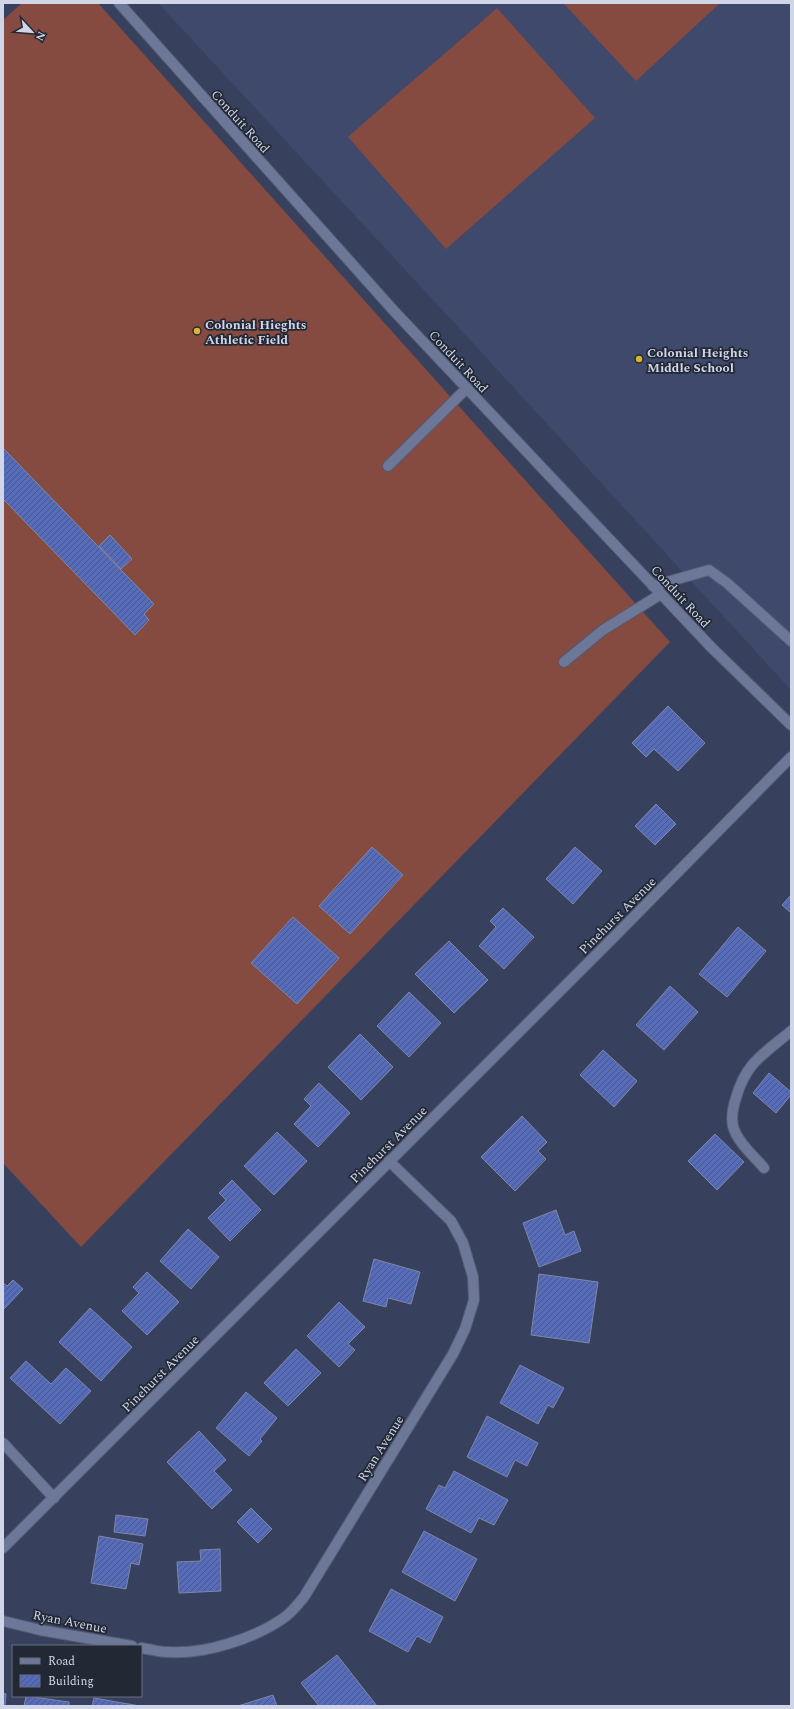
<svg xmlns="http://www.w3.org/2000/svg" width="794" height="1709" viewBox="0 0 794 1709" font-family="Spectral,serif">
<defs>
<pattern id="building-hatch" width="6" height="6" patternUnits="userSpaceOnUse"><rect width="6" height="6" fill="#566bb9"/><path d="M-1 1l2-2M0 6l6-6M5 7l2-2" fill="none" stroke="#4b5885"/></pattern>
</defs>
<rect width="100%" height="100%" fill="#37405d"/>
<polygon fill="#3f496c" points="158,3 791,3 791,690 472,342"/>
<g fill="#854a40">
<polygon points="22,3 98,3 670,642 81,1247 3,1163 3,20"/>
<polygon points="563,3 720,3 636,81"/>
<path d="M497,8L595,118L446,249L348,137C397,93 448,52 497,8Z"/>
</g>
<g fill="url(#building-hatch)" stroke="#7d87a8">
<polygon points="3,448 154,604 144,614 149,620 135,635 3,499"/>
<polygon points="110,535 132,559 121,569 99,546"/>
<polygon points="668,706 705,743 678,771 654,749 646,757 632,743"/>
<polygon points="656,804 676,824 655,845 635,826"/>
<polygon points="372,847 403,875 350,934 319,906"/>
<polygon points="575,847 602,871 573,904 546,879"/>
<polygon points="791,895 791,913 782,905"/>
<polygon points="503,908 534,937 504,969 479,946 496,927 490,921"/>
<polygon points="293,917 339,958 297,1004 251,963"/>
<polygon points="738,927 766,951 727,997 699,974"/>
<polygon points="449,941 488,980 454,1013 415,974"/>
<polygon points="670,986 698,1012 664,1050 636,1025"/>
<polygon points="409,992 441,1023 409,1057 377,1026"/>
<polygon points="360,1034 393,1067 361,1100 328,1067"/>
<polygon points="603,1050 637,1081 614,1107 580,1075"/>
<polygon points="769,1073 791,1092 791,1095 776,1113 753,1093"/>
<polygon points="319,1083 350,1113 318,1147 294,1124 311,1106 304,1099"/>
<polygon points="522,1116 547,1142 538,1151 546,1159 515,1191 481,1157"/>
<polygon points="277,1132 307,1161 274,1195 244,1166"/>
<polygon points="715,1134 744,1162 717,1190 688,1161"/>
<polygon points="232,1180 261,1210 230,1241 208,1218 226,1200 219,1193"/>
<polygon points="556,1210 565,1235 574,1231 581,1251 539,1267 523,1223"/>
<polygon points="188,1229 219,1257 191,1289 160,1261"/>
<polygon points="374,1259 420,1272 411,1304 388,1298 386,1307 363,1301"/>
<polygon points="147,1272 179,1302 147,1335 122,1311 139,1293 133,1287"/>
<polygon points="539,1274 598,1282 589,1343 531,1335"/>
<polygon points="13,1280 23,1289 3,1310 3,1283 7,1286"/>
<polygon points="339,1302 365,1327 348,1344 355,1350 339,1367 307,1336"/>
<polygon points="90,1308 132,1347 101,1381 59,1342"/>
<polygon points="296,1349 321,1373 288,1406 264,1383"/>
<polygon points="26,1361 51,1384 66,1368 91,1391 60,1424 10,1378"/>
<polygon points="520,1365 564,1388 553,1408 548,1405 538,1424 500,1403"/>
<polygon points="246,1392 277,1418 260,1439 262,1441 249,1456 216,1428"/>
<polygon points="487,1416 538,1443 527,1466 515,1460 507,1477 467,1457"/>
<polygon points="199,1431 226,1460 214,1471 232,1490 212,1509 167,1462"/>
<polygon points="454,1471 508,1500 494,1525 479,1518 471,1533 426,1509 439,1485 445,1488"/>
<polygon points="251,1508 272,1529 258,1543 237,1522"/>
<polygon points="116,1515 148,1519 145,1536 114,1532"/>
<polygon points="424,1531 477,1559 455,1601 402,1572"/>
<polygon points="99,1536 143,1544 139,1565 131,1563 126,1589 91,1583"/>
<polygon points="220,1549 221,1591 179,1593 177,1562 201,1561 200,1550"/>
<polygon points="391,1589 443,1617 430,1643 417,1636 408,1652 369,1631"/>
<polygon points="337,1655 377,1706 319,1706 301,1683"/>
<polygon points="3,1693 6,1694 5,1706 3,1706"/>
<polygon points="273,1695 277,1706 238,1706"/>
<polygon points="26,1696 69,1702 69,1706 24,1706"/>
<polygon points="94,1698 140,1706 92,1706"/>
</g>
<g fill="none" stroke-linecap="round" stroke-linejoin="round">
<defs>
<g id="minor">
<polyline points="119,3 394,311 711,647 791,725"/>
<polyline points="388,466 467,388"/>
<polyline points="653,586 709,570 727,583 791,641"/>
<polyline points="564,662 603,630 661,594"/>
<path d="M764,1168C754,1156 737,1142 733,1126C731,1117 733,1107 736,1098C746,1062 764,1054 791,1031"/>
<polyline points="3,1443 54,1498"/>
<polyline points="3,1548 614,937 791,757"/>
<polyline points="3,1621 40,1630 132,1646"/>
<path d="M141,1648C150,1649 159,1652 168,1652C204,1655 256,1638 285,1617C292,1612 298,1604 304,1597L453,1354L465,1329L474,1300L473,1277L463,1243L451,1221L389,1161"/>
</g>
</defs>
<use href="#minor" stroke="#545b73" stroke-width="12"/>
<use href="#minor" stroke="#6d7797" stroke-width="10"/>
</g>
<g fill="#dab333" stroke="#232835" stroke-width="1.5">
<circle cx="197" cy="331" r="4"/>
<circle cx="639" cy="359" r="4"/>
</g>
<g text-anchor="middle" stroke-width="3.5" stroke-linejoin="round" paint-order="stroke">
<g font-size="13" fill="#d0d6e8" stroke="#232835">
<text transform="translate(241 121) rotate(48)" y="5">Conduit Road</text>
<text transform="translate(459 361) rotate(47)" y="5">Conduit Road</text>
<text transform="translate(681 596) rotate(47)" y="5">Conduit Road</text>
<text transform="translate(617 915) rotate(-45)" y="5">Pinehurst Avenue</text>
<text transform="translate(388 1144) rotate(-45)" y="5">Pinehurst Avenue</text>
<text transform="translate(160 1373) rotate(-45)" y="5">Pinehurst Avenue</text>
<text transform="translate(380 1448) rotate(-58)" y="5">Ryan Avenue</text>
<text transform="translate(70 1621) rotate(11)" y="5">Ryan Avenue</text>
</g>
<g font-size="13" font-weight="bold" fill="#d0d6e8" stroke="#232835" text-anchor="start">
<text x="205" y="329">Colonial Hieghts<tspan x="205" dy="15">Athletic Field</tspan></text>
<text x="647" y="357">Colonial Heights<tspan x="647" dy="15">Middle School</tspan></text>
</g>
</g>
<rect width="794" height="1709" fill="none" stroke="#d0d6e8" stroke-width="8"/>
<rect x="12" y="1645" width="130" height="52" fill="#232835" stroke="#686e7d"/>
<rect x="20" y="1658" width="20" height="6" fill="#6d7797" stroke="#686e7d"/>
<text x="48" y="1665" font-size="12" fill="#d0d6e8">Road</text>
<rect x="20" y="1675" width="20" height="12" fill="url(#building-hatch)" stroke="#686e7d"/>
<text x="48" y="1685" font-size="12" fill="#d0d6e8">Building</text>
<g transform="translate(32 32) rotate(116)" stroke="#232835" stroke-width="3" paint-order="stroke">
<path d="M0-3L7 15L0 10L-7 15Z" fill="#d0d6e8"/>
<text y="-6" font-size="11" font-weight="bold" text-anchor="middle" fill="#d0d6e8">N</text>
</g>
</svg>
